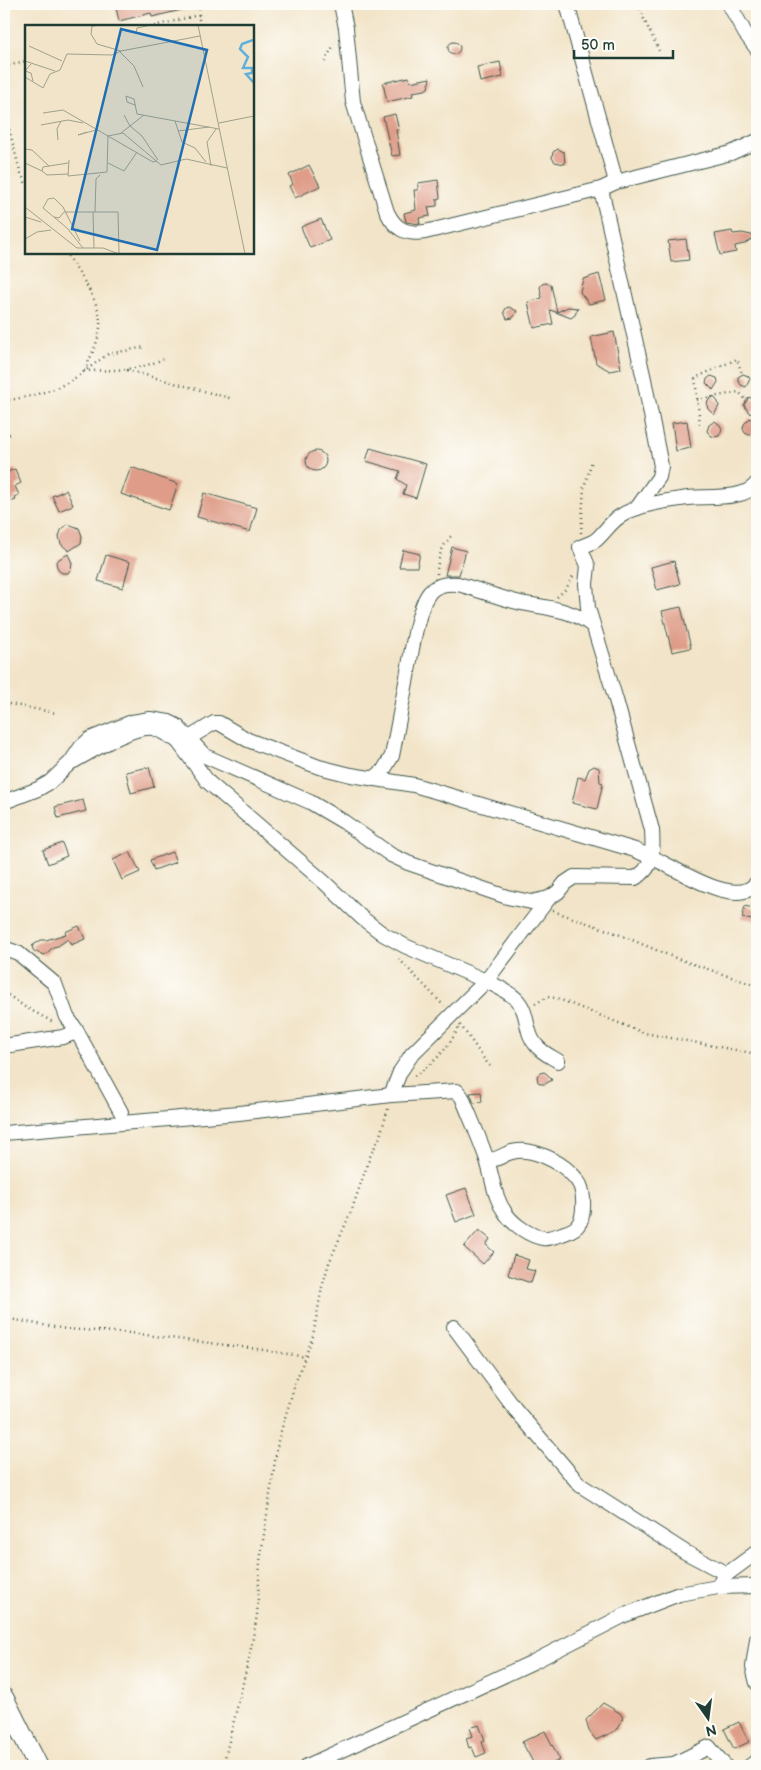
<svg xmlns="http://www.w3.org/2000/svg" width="761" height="1770" viewBox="0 0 761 1770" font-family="'Balsamiq Sans',sans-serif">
<rect width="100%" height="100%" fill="#fdfcf7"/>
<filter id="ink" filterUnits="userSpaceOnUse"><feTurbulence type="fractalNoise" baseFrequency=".02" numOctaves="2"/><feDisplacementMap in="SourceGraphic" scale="10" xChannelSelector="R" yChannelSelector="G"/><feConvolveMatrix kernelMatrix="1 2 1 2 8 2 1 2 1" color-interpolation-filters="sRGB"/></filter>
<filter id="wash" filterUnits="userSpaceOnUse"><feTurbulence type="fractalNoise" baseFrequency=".0096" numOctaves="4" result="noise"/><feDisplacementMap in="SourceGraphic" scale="20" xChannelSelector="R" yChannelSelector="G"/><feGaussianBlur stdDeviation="1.12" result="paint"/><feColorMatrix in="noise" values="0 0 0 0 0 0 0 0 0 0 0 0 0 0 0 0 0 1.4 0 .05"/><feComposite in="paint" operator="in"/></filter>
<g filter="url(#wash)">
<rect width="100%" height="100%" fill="#f2e4c8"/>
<g id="blocks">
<g fill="#df9d89">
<polygon points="115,4 189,4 190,8 152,17 151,13 119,21"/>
<circle cx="454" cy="48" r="6"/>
<polygon points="500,62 503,77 480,82 477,67"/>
<polygon points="409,77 410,82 430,78 428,88 425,90 412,92 413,96 387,102 383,83"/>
<polygon points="395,114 399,130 396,130 400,155 392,156 383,117"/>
<polygon points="558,149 564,152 565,164 555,162 552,158 553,152"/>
<polygon points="309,165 320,186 295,198 289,186 293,184 289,175"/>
<polygon points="438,180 440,198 437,199 437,206 428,207 430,216 419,218 420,224 406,222 404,213 416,210 414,190 418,190 418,183"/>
<polygon points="321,219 330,240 310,248 301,227"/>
<polygon points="732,231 733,234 742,233 756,236 744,244 735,246 736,252 720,255 715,234"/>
<polygon points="686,239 689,260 671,262 668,241"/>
<polygon points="599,274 606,300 589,304 580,292 583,279"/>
<polygon points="546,283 551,285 557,312 568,307 578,308 575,315 571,318 550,310 553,324 534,328 528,302 542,298 540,287 542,284"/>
<polygon points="509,307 517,311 513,318 507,319 504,312 506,308"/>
<polygon points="614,332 621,369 610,371 596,363 591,337"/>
<polygon points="743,374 748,376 750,379 746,387 741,385 738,380 738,377"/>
<polygon points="711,376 717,378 718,382 713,390 706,383 707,379"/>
<polygon points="713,396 718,402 719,406 714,415 708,409 707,405 708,401"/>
<polygon points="749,397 756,401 757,405 756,409 750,414 744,405"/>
<polygon points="750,418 756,425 757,429 753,434 749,435 745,433 743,429 744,424"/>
<polygon points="687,421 691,448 676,451 672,423"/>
<polygon points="715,421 720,425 722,429 719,436 714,437 710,435 707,431 709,425"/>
<polygon points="370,448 426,464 416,498 403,494 406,485 397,479 400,471 366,461"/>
<circle cx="316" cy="461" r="10"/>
<polygon points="131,467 178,484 169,510 121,494"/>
<polygon points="15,469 21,483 15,486 19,495 14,497 16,500 4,504 4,471 5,473"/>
<polygon points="66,490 73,505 59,511 52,496"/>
<polygon points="204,493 257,508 250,532 197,517"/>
<polygon points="68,524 79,528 82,536 81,543 69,551 61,544 59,537 61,530"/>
<polygon points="452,547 466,551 459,575 445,575"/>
<polygon points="403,550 420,554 417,567 399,567"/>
<polygon points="68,554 72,563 71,569 68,573 62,573 58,570 56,563 59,559"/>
<polygon points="106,555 130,562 123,588 98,581"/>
<polygon points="674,561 680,584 657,590 651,567"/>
<polygon points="681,607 691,648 672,652 662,611"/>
<polygon points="594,766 599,768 600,782 603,783 597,809 572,803 578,777 585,779 589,769"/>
<polygon points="149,767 154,787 131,793 126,772"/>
<polygon points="83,800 86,811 58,818 55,807"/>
<polygon points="62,843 67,856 48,864 43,850"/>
<polygon points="130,852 140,872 122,880 113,860"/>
<polygon points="172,852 176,862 154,870 150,860"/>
<polygon points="745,906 757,909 757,921 742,918"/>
<polygon points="79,926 85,939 71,945 68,939 58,946 53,947 45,955 41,954 37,951 34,952 32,946 41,940 46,940 66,934 65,932"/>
<polygon points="544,1072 547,1074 552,1080 545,1084 541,1084 538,1082 537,1076 540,1073"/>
<polygon points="481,1092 482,1102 474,1103 470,1093"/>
<polygon points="466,1188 476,1214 456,1222 446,1195"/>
<polygon points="479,1230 490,1239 486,1245 494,1252 483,1264 464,1247"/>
<polygon points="514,1255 529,1260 526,1269 535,1271 531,1283 508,1275"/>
<polygon points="603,1703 620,1713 623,1718 617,1730 596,1740 589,1731 586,1720"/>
<polygon points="739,1722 749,1742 734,1749 724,1729"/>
<polygon points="479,1725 485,1740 482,1742 486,1753 476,1757 472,1747 469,1748 466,1738 473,1736 470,1728"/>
<polygon points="545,1731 560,1760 547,1766 535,1766 522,1742"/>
</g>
</g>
</g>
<g filter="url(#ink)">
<use href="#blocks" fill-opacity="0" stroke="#3f564a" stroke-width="1"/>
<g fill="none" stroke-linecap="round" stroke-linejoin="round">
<defs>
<g id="street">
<path d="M341,4L346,28L353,102L387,212C395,229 406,235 425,232L601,189L616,182L731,153L757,141"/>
<polyline points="567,4 616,182"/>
<polyline points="729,4 745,33 757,49"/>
<polyline points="601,189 644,379 661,466 659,477 637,508"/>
<path d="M189,738L214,723H219L248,740L319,767L351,775L414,785L635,850C644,854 654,858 663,863C683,873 740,909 757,882"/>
<polyline points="177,740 208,782 324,882 362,918 383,934 405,946 486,981 412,1054 400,1072 391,1095"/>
<path d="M74,761C92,751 133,725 153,728C161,730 176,740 184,745"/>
<path d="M373,779L383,771L392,756C397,730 402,703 407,677C411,657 417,607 430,592C437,584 447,583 458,584C479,590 500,598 521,603C547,608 572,609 593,626"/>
<path d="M4,802L38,789L50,782L71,762L81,747L90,739L132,722L150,719L169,722L177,726L205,756L310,802L344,822L391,855L408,863L507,897L531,902L549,898L558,892L565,883L574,877L635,878C655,868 653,849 652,830L616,700L588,608L586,584L588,566L580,547C585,545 593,543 597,539C605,532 610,523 619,517C638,504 666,501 688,498C708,496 745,501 757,483"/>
<path d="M549,898L486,981C496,986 508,991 516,999C530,1013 524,1032 536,1045C541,1052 550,1056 558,1061"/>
<polyline points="4,948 18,953 55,984 67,1017 75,1028 121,1112"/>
<polyline points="4,1046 63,1037 77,1032"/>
<path d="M4,1133L239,1113L391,1095L457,1091L462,1097C470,1117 479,1137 486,1157C493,1177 493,1196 506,1214C514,1225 530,1236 543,1238C549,1239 556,1236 562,1234C567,1232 575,1230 578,1225C585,1217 584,1194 580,1185C577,1179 570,1172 565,1168C552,1158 528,1147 512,1152C503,1154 496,1162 487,1159"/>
<polyline points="454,1327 515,1409 580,1485 685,1552 727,1574"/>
<polyline points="721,1581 727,1574 757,1552"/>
<polyline points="757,1639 753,1667 757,1683"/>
<polyline points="307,1766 533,1662 625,1615 679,1594 718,1587 757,1586"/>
<polyline points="650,1766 674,1764 709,1747 725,1766"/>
<polyline points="750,1766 757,1761"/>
</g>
<polyline id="secondary" points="4,1698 38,1766"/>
</defs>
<use href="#street" stroke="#3f564a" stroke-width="16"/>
<use href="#secondary" stroke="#3f564a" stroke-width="21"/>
<g stroke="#3f564a" stroke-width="2.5" stroke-dasharray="1 4" stroke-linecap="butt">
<polyline points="199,4 199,26"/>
<polyline points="639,4 643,17 660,53"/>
<polyline points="154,26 199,15"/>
<polyline points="325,62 334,44"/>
<polyline points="4,67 26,61"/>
<polyline points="4,110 20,171 26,184"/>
<path d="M65,252C78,273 102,302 100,327C99,341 91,355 86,368"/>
<polyline points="127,370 233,399"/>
<path d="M84,371C112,370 138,371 163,359"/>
<polyline points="697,400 739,392 746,400"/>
<polyline points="4,401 31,396 54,389 71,381 108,354 145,347"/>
<polyline points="700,424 695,378 737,359 742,374"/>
<polyline points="4,435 12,434"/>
<polyline points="581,533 584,487 592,461"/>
<path d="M437,574C437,559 442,545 453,534"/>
<polyline points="557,597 566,589 573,576"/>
<polyline points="4,703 56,713"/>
<polyline points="553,911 613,932 673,957 757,986"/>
<polyline points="399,959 444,1006"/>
<polyline points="4,992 25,1007 55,1023"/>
<polyline points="535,1004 547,997 556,998 644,1033 757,1054"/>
<path d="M460,1025C471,1038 479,1054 490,1066"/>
<path d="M414,1076C435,1063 448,1048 459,1027"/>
<polyline points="4,1318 66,1329 130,1333 257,1349 306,1357"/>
<polyline points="223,1766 250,1654 257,1615 260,1561 278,1441 296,1381 313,1336 322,1287 329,1263 352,1209 371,1154 379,1139 388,1109"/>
</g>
<use href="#street" stroke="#fff" stroke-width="14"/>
<use href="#secondary" stroke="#fff" stroke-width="19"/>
</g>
</g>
<g transform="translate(25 25)">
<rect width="229" height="229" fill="#f2e4c8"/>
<path fill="none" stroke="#61b0dc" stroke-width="2.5" d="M228,15L217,19L215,24L223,32L218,43H227V48L221,49L229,58"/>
<path fill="none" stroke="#9ea18d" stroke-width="1" d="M173,0L220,229M70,1H67L66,9L72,19L96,26L175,11M93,19L96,5L111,8L112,3L126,0M4,21L37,36M95,27L109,41L118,62M0,36L30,46M6,39L0,46L6,48L8,56M0,52L18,63L25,49L35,45L42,29L87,30L96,26M110,80L102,77L101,71L109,74L112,89L194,104M18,88L38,85L128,137L132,136M119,90L105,101L117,111L133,135M150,96L157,117L170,123L181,137M194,98L229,91M16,100L43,95L58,98M153,106L184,102M62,107L53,110L71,105M96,108L105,101L99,90M33,115L32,104L36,96M0,124L7,125L24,141M44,135L43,151L82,147L83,111L98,108L136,140L161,134L202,143M0,138L17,146L18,142L43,138M83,138L99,146L112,127M186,141L182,117L191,104M17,146L22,150L43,149M0,182L52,223H78L94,229M68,187L69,223M70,187L71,154L75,150M0,192L16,197M29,192L34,193L39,187H93L94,228M0,214L12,207L26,205M55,216L38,182L29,173L23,174L18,183L42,203L58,223"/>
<path fill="#1f6fb2" fill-opacity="0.15" stroke="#1f6fb2" stroke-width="2.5" d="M96,4L182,25L132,225L47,204Z"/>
<rect width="229" height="229" fill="none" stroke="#1f3d34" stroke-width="2.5"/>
</g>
<rect width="761" height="1770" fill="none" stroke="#fdfcf7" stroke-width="20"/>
<g transform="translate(708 1718) rotate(166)" stroke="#fdfcf7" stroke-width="4" paint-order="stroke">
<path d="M0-4L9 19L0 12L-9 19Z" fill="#1f3d34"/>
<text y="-8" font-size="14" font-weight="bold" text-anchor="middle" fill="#1f3d34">N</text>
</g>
<path d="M574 50v8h99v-8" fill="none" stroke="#1f3d34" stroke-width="2.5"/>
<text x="581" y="50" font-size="15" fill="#1f3d34" stroke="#fdfcf7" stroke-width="4" paint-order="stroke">50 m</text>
</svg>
